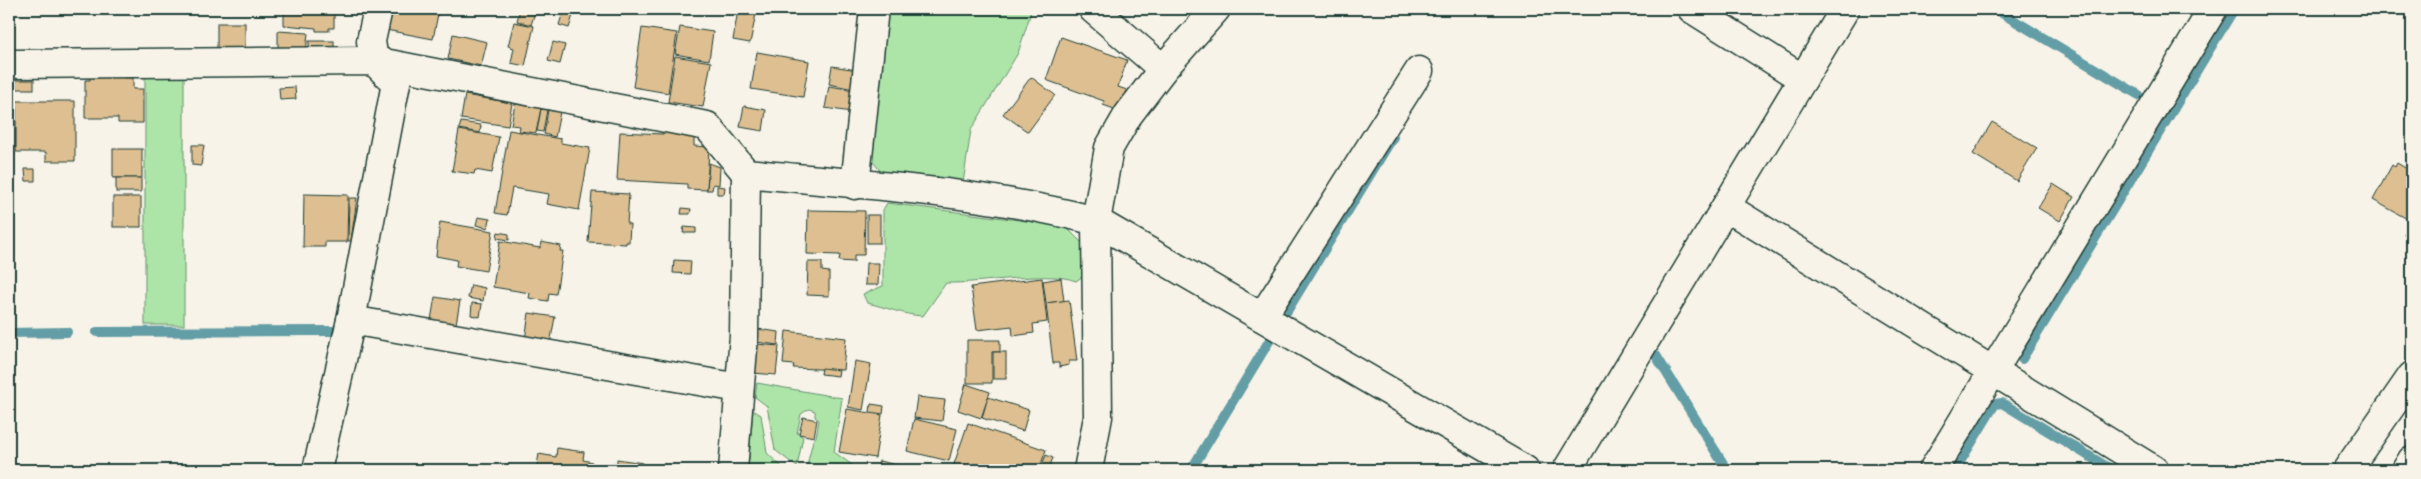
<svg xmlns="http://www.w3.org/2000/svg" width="2421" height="479" viewBox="0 0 2421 479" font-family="'Indie Flower',sans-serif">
<rect width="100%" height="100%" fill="#f7f3e8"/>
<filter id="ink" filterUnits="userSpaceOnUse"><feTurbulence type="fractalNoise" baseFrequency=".02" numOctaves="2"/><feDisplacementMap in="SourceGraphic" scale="10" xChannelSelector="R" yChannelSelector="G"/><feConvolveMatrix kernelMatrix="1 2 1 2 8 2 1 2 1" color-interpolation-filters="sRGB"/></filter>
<g filter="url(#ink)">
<g fill="#ade5a9" stroke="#66916e">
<polygon points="886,9 1032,9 1018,53 971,130 963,183 882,173 870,158"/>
<rect x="145" y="68" width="39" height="257"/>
<path d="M887,203L1065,226L1082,243L1083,276L1076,281C1049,270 980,284 946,283L923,316C903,315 886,307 867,303L863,294L883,286V210Z"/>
<polygon points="757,383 842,398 834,452 859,470 806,470 813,440 816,437 819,420 815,417 815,411 809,409 801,414 797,433 803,437 797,467 775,450 767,406 755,397"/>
<polygon points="753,410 761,415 767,453 785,470 748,470"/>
</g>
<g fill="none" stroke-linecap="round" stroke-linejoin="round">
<g stroke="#639da5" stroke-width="10">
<polyline points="1995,9 2139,95"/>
<polyline points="1287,311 1393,137"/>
<polyline points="97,332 332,331"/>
<polyline points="9,333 67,332"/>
<polyline points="1655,354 1727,470"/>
<polyline points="2022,359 2234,9"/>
<polyline points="1191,470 1271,338"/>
<polyline points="1955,470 1995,404 2002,403 2112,470"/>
</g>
</g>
<g fill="#ddbf91" stroke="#1f3d34">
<polygon points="284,9 334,9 334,28 329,28 329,31 316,31 316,28 284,25"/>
<polygon points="390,9 439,9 433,39 386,30"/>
<polygon points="520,9 535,12 531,25 517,21"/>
<polygon points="743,9 757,9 750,43 733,40 738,10 743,11"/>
<polygon points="563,12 573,15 569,28 559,25"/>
<polygon points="514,22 534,26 525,66 511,63 514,48 508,46"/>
<rect x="217" y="23" width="28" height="28"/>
<polygon points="680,27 713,32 709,60 675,54"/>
<polygon points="642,28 677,33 668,93 633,87"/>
<polygon points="278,31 308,33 306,52 278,54"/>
<polygon points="453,34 487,42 481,66 448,59"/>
<polygon points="1061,37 1127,60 1118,87 1127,90 1120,111 1103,105 1104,101 1046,80"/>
<rect x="309" y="41" width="25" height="10"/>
<polygon points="553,42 565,45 560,64 548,61"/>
<polygon points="757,52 809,61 803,97 751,89"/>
<polygon points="675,56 711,62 703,107 668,102"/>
<polygon points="832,66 857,70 854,89 829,84"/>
<polygon points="90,74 123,74 123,78 133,78 133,89 143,89 143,123 118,123 118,118 85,118 85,80 90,80"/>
<polygon points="1031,77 1055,95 1028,132 1003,114"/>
<rect x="15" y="80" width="19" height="9"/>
<polygon points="829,86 854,90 851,112 825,108"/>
<polygon points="295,87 296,99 280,100 279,88"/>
<polygon points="465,95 512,103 508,126 461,119"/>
<polygon points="16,101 75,101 75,161 46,161 46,152 16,152"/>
<polygon points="515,104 541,108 536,133 519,131 520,126 511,125"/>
<polygon points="744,106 766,110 763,131 740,127"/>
<polygon points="541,109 547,110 543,132 537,131"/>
<polygon points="548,110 560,112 555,137 544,134"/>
<polygon points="461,122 481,125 480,133 459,129"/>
<polygon points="1992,122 2037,148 2017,181 1973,154"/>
<polygon points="459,130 499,137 492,173 475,170 474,174 452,171"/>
<polygon points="509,130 561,139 561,143 590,148 579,210 547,204 549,194 512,188 507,215 495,213"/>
<polygon points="663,131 683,132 683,135 694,136 694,146 709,147 707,190 687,189 687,184 617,180 620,132 663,134"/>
<polygon points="192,145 204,145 201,166 192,165"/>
<rect x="113" y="149" width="29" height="29"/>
<polygon points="709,163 720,167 719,185 713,184 712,190 707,190"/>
<polygon points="2397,163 2412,172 2412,239 2404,234 2411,221 2373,200 2392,165 2395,167"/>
<polygon points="25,169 35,169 35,181 26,181"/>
<rect x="116" y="178" width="25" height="14"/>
<polygon points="2053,184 2074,197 2060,221 2038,208"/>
<polygon points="717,186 725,187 724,194 717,194"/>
<polygon points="592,192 629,194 627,224 630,224 629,242 626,242 626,244 588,242"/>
<polygon points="304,194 348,195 347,242 325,242 325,247 303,247"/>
<rect x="113" y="197" width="28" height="30"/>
<polygon points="349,198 357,198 351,241 348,241"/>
<polygon points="682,208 691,209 690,214 681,214"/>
<polygon points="808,210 865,211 864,255 854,255 854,262 839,261 840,255 807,254"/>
<rect x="867" y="215" width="13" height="28"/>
<polygon points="478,217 490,219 488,228 476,225"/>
<polygon points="440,222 493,231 486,271 456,266 457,260 436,256"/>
<polygon points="684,227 696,228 696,233 683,233"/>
<polygon points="498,232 509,234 509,240 497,238"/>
<polygon points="500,241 540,248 541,242 561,246 560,251 563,251 556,294 549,293 548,301 529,298 530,293 493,287"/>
<polygon points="674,260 691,261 690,274 673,273"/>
<polygon points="808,262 822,262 822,271 829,272 829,296 807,295"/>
<polygon points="866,263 879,263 878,285 865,285"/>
<polygon points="1042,278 1047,322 1033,324 1034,333 1013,336 1012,326 977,330 971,287"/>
<polygon points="1061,278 1064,301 1046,303 1043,281"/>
<polygon points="471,285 485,288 483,301 468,298"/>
<polygon points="435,297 460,301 456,324 431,320"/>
<polygon points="1069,300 1077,361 1069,361 1069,365 1059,367 1059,363 1053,363 1046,303"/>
<polygon points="472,303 482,304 480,317 471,315"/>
<polygon points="529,313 555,317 550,344 525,340"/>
<polygon points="757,329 779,332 778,345 756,342"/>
<polygon points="786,331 846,338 843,370 793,368 794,365 783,364"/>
<polygon points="967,340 1000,340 1000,352 992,352 992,383 967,383"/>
<polygon points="756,344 779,346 776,375 753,373"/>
<rect x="993" y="352" width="13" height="27"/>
<polygon points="855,361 871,364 863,410 848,407"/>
<polygon points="822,368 839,370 838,376 821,374"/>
<polygon points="966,384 990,392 981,418 958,410"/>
<polygon points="917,397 945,400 942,421 914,418"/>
<polygon points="988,397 1029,410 1023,431 982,418"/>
<polygon points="871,404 884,406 883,414 870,412"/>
<polygon points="847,409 882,415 875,458 839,452"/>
<polygon points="803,417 817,420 814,437 799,434"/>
<polygon points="914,419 957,429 949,461 907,451"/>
<polygon points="968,423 1046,450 1039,470 952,470"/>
<polygon points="557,448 584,452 583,460 592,462 590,470 536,470 539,454 556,457"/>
<polygon points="1046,455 1053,458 1048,470 1040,470"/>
<polygon points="617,459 643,463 642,468 658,470 612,470 613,463 617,464"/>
<polygon points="879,461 906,467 906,470 877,470"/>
</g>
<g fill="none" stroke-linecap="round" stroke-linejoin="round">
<defs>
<g id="street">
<polyline points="1093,9 1163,69"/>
<polyline points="1692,9 1803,79"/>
<path d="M9,64L374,61L707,126L746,173C863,185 982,191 1096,221L1109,148L1128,115L1163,69L1216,9"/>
<polyline points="855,185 874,9"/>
<polyline points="1726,207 2154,470"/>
<polyline points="1262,317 1419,71"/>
<polyline points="351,320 739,388"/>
<polyline points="317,470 351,320 396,83 374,61 371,41 378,9"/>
<polyline points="733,470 744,336 746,173"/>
<polyline points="1088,470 1098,417 1096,221 1525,470"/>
<polyline points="1567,470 1845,9"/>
<polyline points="1933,470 2213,9"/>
<polyline points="2347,470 2412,376"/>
</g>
<polyline id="secondary" points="2406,470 2412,460"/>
</defs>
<use href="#street" stroke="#1f3d34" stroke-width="31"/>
<use href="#secondary" stroke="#1f3d34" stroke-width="31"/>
<use href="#street" stroke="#f7f3e8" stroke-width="28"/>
<use href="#secondary" stroke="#f7f3e8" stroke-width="28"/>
</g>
</g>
<rect width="2421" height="479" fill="none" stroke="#f7f3e8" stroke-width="30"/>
<rect x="15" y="15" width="2391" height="449" fill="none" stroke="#1f3d34" stroke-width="2" filter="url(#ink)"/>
</svg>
